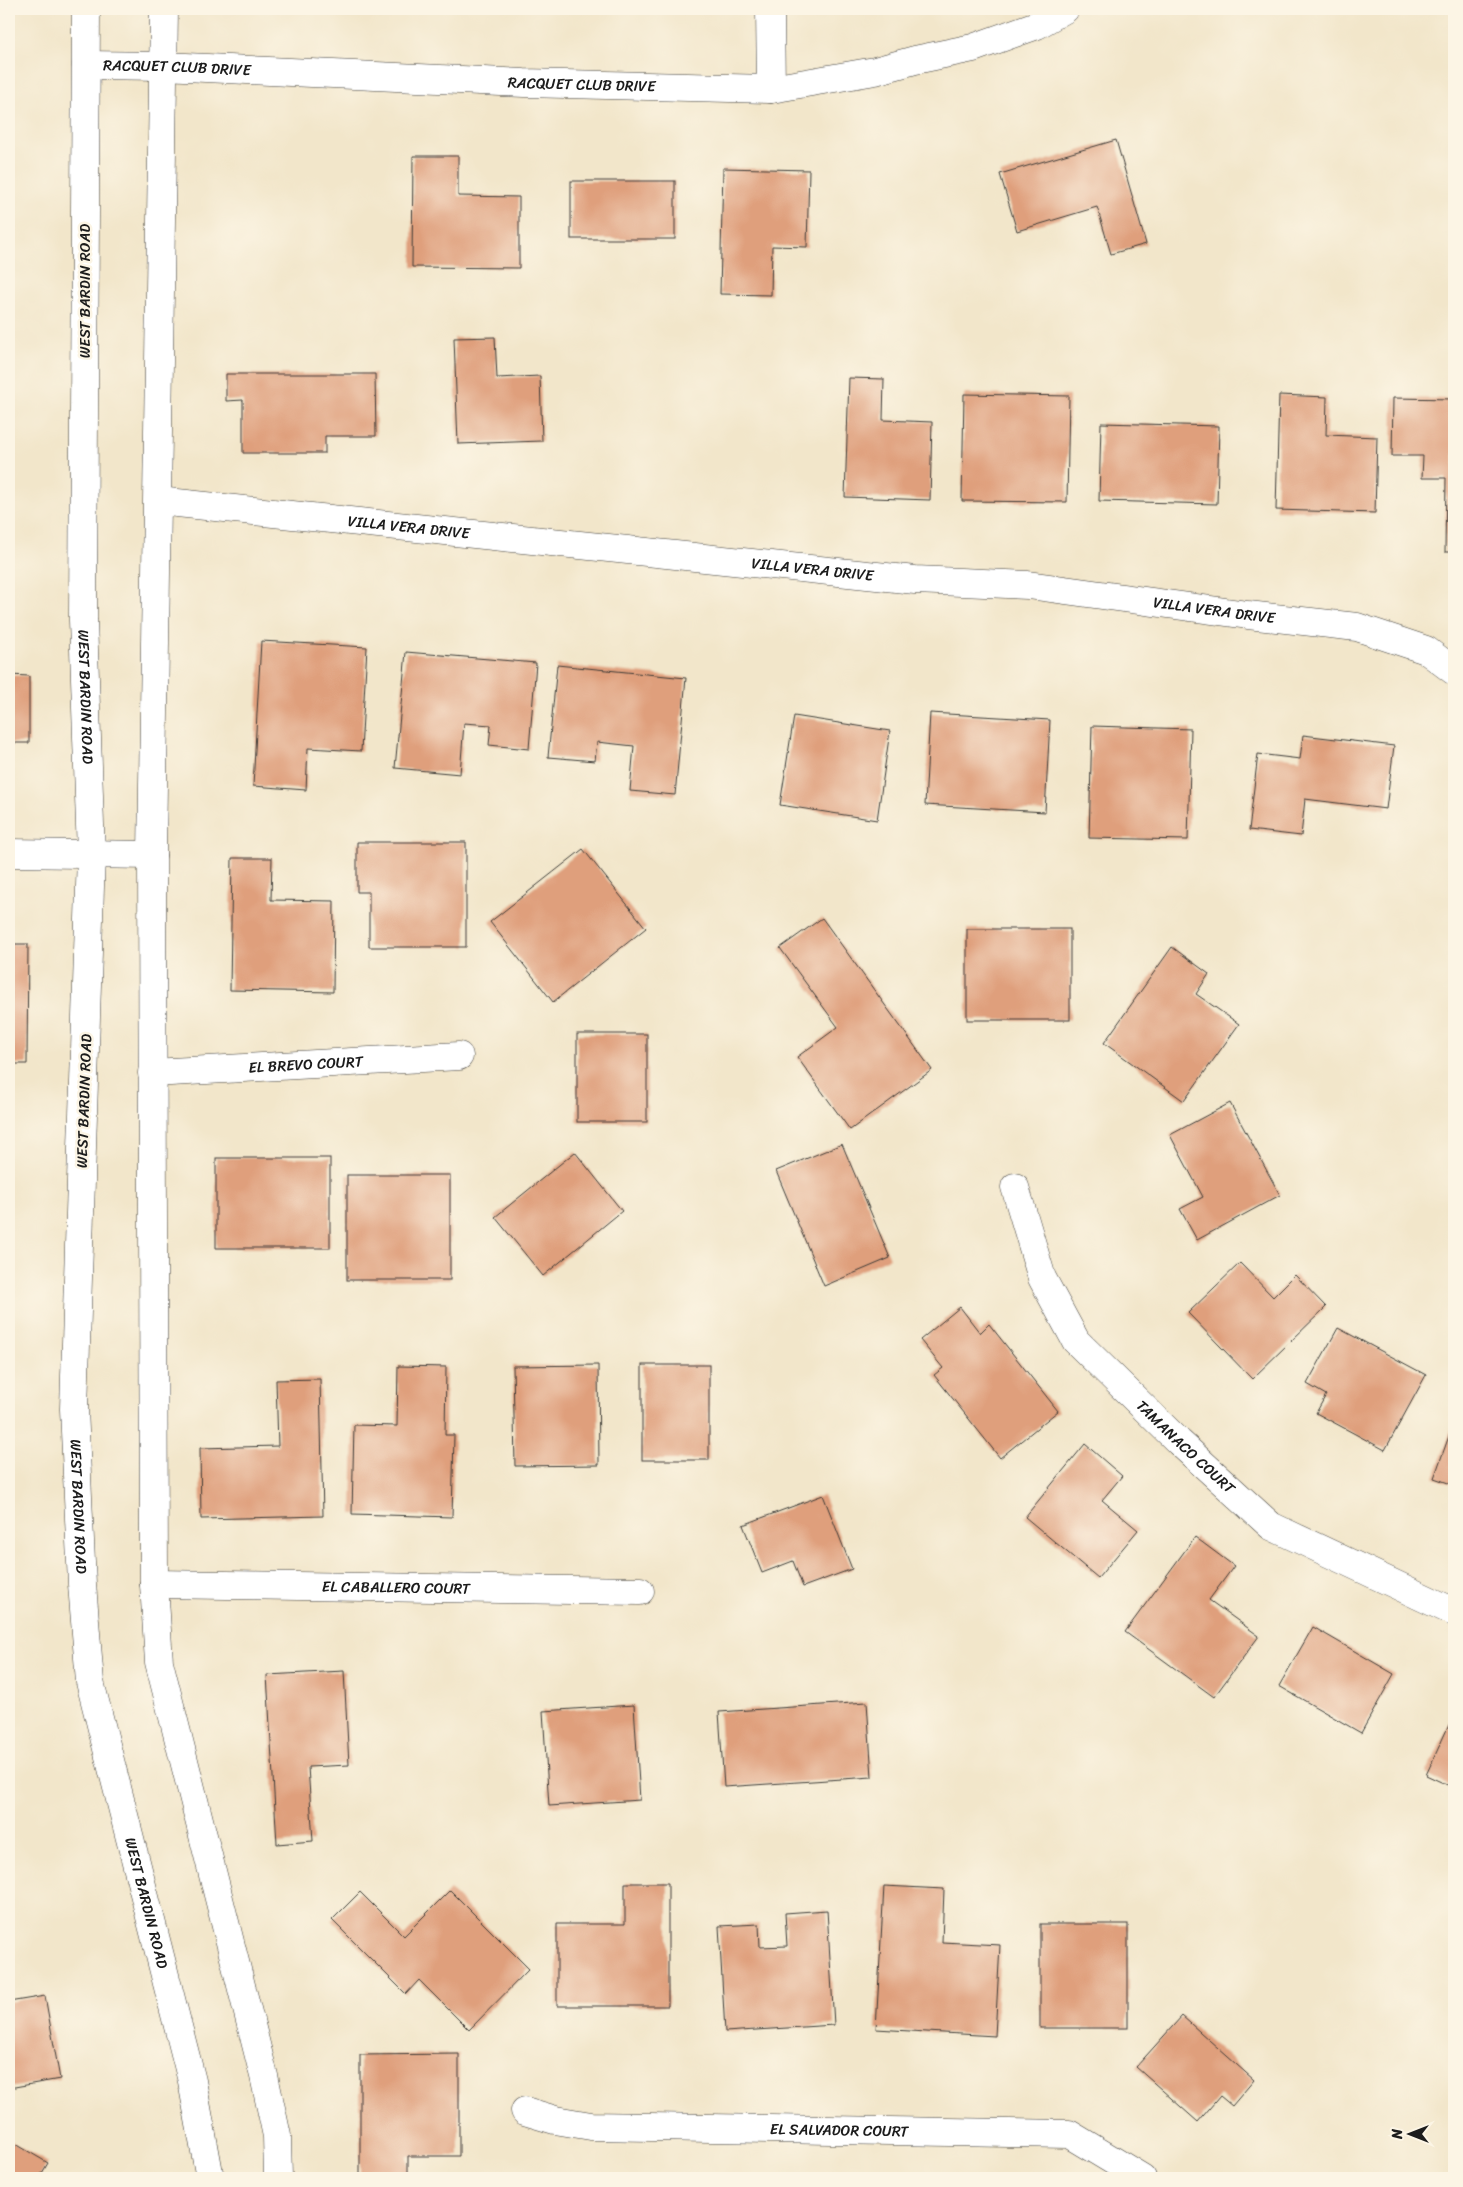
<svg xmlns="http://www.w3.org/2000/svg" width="1463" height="2187" viewBox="0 0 1463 2187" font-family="Sriracha,sans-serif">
<rect width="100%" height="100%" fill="#fcf5e5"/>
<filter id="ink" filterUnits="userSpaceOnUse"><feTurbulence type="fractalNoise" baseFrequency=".02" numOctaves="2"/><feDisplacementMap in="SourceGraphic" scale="10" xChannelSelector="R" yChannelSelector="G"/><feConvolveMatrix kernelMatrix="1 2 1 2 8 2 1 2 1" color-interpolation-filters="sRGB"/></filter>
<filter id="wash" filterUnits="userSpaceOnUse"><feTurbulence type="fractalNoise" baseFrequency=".0096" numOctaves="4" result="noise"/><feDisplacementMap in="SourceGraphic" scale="20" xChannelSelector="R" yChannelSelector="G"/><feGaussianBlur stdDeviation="1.12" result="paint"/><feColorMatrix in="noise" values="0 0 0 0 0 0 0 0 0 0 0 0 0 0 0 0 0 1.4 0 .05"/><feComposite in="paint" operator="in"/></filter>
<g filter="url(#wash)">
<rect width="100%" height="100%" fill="#f2e6ca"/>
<g id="blocks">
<g fill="#df9f7c">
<polygon points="641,9 693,9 693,12 641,10"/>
<polygon points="1116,140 1146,244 1111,254 1097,207 1017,231 1000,174"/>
<polygon points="413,156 458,156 458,196 519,197 519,268 412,267"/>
<polygon points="723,168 809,170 807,247 772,246 771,295 720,294"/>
<rect x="571" y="181" width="104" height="58"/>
<polygon points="495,337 497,378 540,376 542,441 458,444 454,338"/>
<polygon points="226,374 375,374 376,436 325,436 325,453 243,453 243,400 226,401"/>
<polygon points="849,378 884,379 883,420 932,422 930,500 845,497"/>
<polygon points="964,394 1069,396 1067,502 962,501"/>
<polygon points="1279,395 1327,397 1326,435 1377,437 1375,513 1276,510"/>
<polygon points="1393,398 1454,399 1454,552 1445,552 1446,478 1422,478 1423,456 1392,456"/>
<polygon points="1101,423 1219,426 1217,504 1099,501"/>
<polygon points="261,641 367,647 361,751 308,748 306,790 253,786"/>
<polygon points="406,652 536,663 529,749 489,745 491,725 464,723 460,774 395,768"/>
<polygon points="557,665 686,678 675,795 630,791 634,746 597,742 595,761 548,757"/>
<polygon points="9,675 29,676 29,743 9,743"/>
<polygon points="930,713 1050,720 1045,812 925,805"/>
<polygon points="794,716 890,731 877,820 780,805"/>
<polygon points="1092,726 1191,729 1188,840 1089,838"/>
<polygon points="1303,735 1394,746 1386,809 1305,799 1301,836 1249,830 1258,754 1300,759"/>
<polygon points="357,842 466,842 466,947 369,947 369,892 357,892"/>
<polygon points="583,849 646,928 553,1002 490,922"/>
<polygon points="232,858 272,858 271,900 334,901 333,992 230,990"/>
<polygon points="822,918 932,1070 850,1130 797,1057 838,1027 780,948"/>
<rect x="967" y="929" width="103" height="91"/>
<polygon points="9,944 28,944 27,1064 9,1064"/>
<polygon points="1172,947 1209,974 1196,994 1239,1024 1184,1101 1104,1043"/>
<rect x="577" y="1034" width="70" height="88"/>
<polygon points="1230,1103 1280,1195 1197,1240 1180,1209 1203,1197 1170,1135"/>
<polygon points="842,1144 890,1258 824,1286 776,1171"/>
<polygon points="575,1152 622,1211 543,1276 495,1217"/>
<rect x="216" y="1158" width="114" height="90"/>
<rect x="347" y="1175" width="103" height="105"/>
<polygon points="1240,1263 1273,1297 1295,1275 1326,1307 1252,1379 1188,1313"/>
<polygon points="960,1307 980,1333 989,1324 1058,1411 1000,1458 934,1375 943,1368 920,1340"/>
<polygon points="1338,1328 1426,1375 1385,1450 1316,1413 1326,1395 1307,1384"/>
<polygon points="598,1365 599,1465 515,1466 513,1366"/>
<rect x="642" y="1365" width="67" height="95"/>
<polygon points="398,1366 446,1367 445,1435 454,1435 452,1517 352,1514 354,1425 397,1426"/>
<polygon points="320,1379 323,1516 201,1519 200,1448 278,1446 276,1380"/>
<polygon points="1454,1422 1454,1485 1434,1478"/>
<polygon points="1085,1444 1122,1476 1102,1500 1138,1530 1098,1578 1025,1517"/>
<polygon points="823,1495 852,1569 803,1587 793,1561 762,1573 743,1525"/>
<polygon points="1195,1537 1234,1566 1209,1600 1259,1636 1214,1697 1125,1632"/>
<polygon points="1313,1627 1394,1674 1361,1733 1279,1686"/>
<polygon points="344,1671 349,1765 308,1767 313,1841 277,1844 267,1675"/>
<polygon points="867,1702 872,1777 724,1787 719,1712"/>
<polygon points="634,1705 640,1800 549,1806 543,1711"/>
<polygon points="1454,1714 1454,1788 1426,1775"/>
<polygon points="625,1883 668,1883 668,2006 557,2006 557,1924 625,1924"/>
<polygon points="884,1886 944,1889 942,1942 1000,1945 995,2036 876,2029"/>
<polygon points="450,1890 529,1969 469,2030 419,1980 406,1994 332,1920 360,1892 404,1936"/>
<polygon points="827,1910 834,2025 725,2032 719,1926 759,1924 760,1947 787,1946 785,1913"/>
<rect x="1040" y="1924" width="88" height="104"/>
<polygon points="45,1996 60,2079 9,2088 9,2002"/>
<polygon points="1182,2016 1254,2080 1232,2106 1220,2096 1198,2122 1136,2067"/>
<polygon points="459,2054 459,2156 408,2156 408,2178 360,2178 360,2055"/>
<polygon points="9,2140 48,2163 39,2178 9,2178"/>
</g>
</g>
</g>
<g filter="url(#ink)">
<use href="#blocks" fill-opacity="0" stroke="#3c3a36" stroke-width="1"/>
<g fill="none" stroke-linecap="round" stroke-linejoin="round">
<defs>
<g id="street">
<polyline points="770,9 771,89"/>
<path id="s1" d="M158,501L915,580L1028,585L1248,615L1357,627L1426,650L1454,671"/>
<polyline points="9,853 152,855"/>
<path id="s2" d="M152,1073L459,1056"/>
<path id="s3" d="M1015,1187L1042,1278L1076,1341L1179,1442L1271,1526L1454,1612"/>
<path id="s4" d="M154,1584L640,1591"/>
<path id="s5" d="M525,2111L555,2120L591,2126L1069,2134L1142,2178"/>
</g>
<g id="secondary">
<path id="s6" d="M86,9L83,620L91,854L74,1409L82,1584L90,1682L192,2081L210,2178"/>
<polyline points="164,9 152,855 154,1584 159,1662 264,2076 277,2136 278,2178"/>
<path id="s7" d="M86,65L164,66L524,83L771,89L875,71L915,60L973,48L1037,25L1065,9"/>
</g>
</defs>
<use href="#street" stroke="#3c3a36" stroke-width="29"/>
<use href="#secondary" stroke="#3c3a36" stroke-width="29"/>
<use href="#street" stroke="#fff" stroke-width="28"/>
<use href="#secondary" stroke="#fff" stroke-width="28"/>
</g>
</g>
<g text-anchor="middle" stroke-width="5" stroke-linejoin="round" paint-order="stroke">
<g font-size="15" fill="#1c1c1c" stroke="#fcf5e5">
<text dy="5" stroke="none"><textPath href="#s7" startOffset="91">RACQUET CLUB DRIVE</textPath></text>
<text dy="5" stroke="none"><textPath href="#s7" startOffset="496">RACQUET CLUB DRIVE</textPath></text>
<text transform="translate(85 291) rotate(-90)" y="5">WEST BARDIN ROAD</text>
<text dy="5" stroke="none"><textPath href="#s1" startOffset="252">VILLA VERA DRIVE</textPath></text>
<text dy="5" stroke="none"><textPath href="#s1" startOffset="658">VILLA VERA DRIVE</textPath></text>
<text dy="5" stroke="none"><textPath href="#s1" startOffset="1062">VILLA VERA DRIVE</textPath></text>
<text dy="5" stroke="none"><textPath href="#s6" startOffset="688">WEST BARDIN ROAD</textPath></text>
<text dy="5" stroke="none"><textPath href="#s2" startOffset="154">EL BREVO COURT</textPath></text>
<text transform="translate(84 1101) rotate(-88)" y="5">WEST BARDIN ROAD</text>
<text dy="5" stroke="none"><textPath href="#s3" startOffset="319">TAMANACO COURT</textPath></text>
<text dy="5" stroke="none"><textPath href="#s6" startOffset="1498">WEST BARDIN ROAD</textPath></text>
<text dy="5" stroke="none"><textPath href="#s4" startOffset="242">EL CABALLERO COURT</textPath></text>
<text dy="5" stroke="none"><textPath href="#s6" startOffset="1902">WEST BARDIN ROAD</textPath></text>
<text dy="5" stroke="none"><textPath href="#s5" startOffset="316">EL SALVADOR COURT</textPath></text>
</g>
</g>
<rect width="1463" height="2187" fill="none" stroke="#fcf5e5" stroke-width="30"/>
<g transform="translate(1410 2134) rotate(270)" stroke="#fcf5e5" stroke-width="4" paint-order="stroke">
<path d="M0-4L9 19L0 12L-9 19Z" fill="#1c1c1c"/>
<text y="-8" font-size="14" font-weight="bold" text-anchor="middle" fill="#1c1c1c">N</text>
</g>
</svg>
